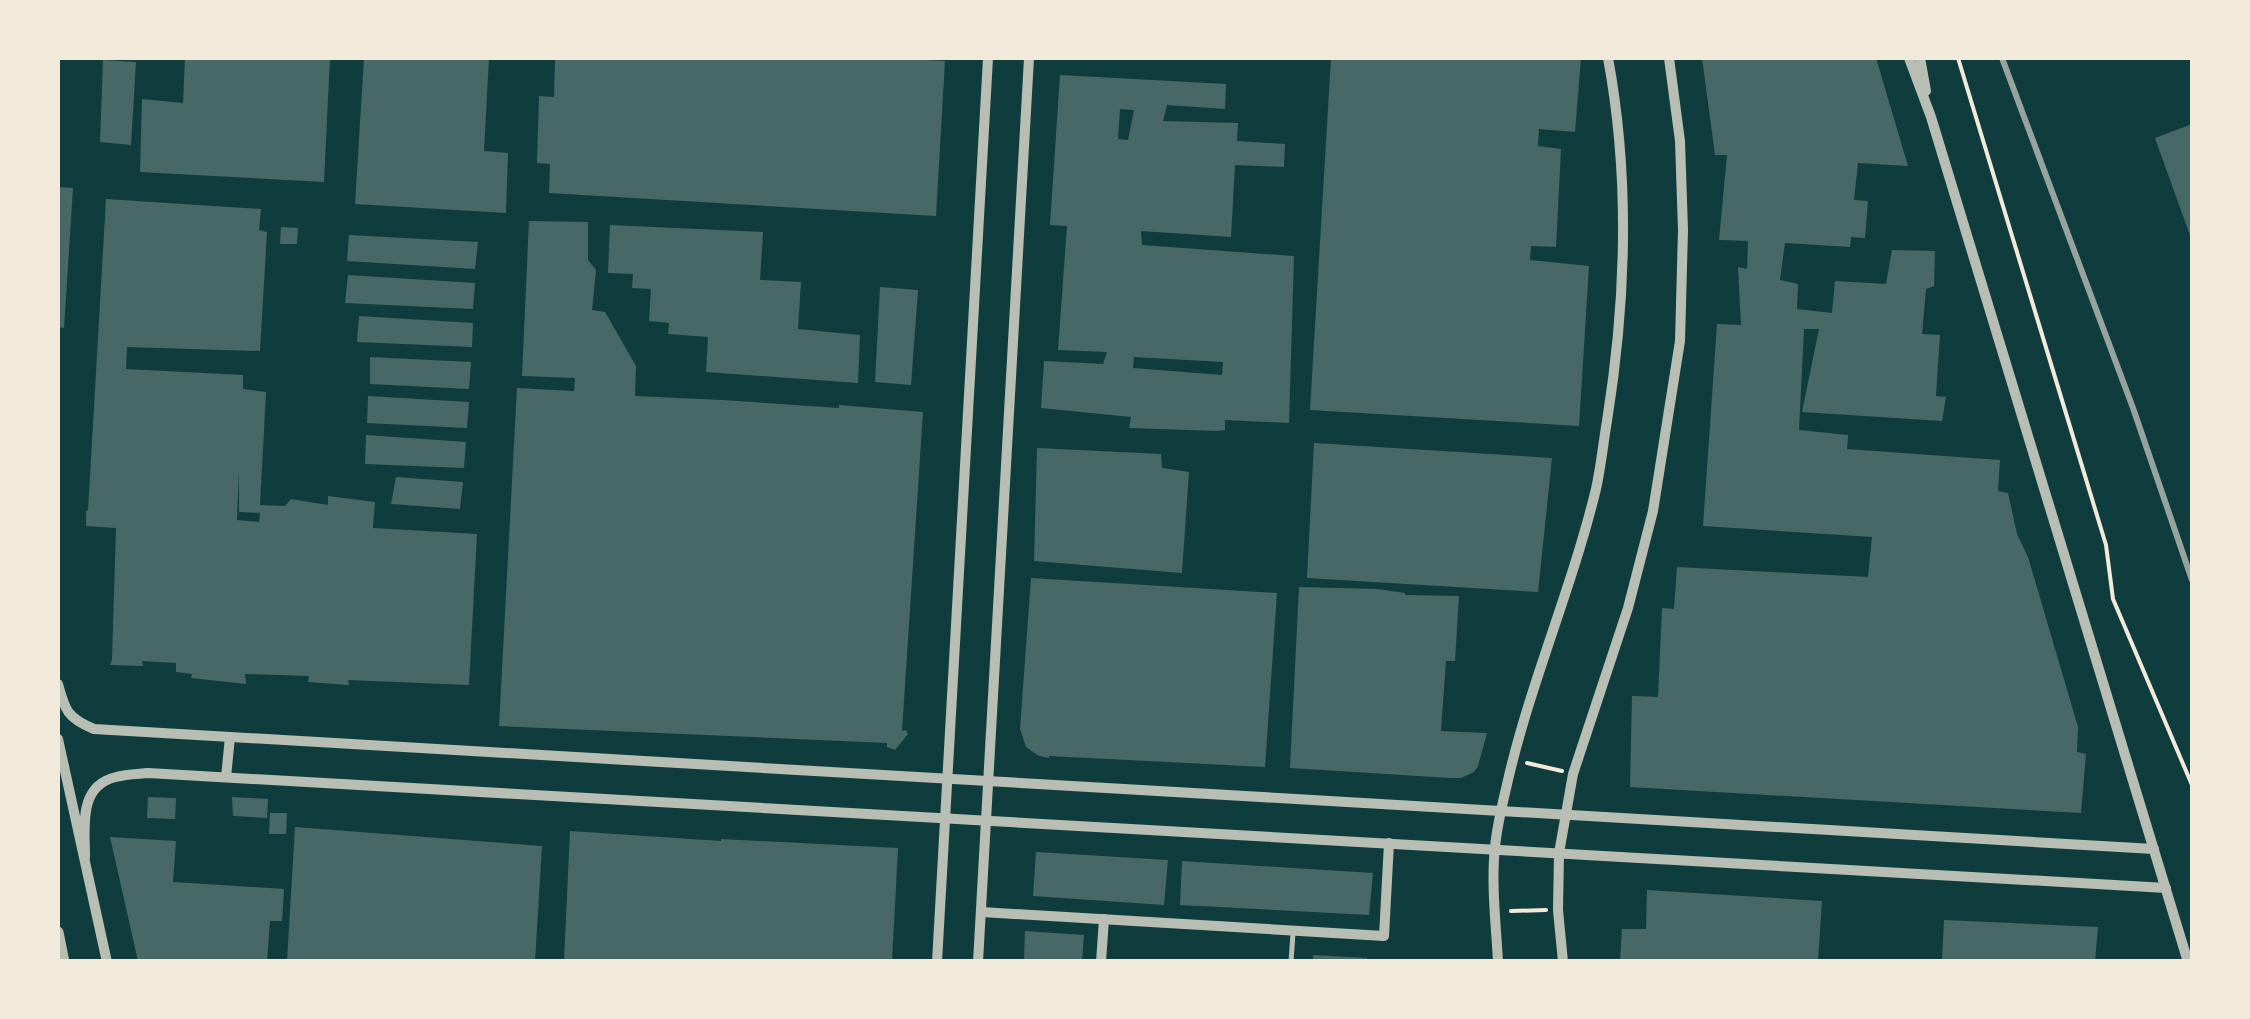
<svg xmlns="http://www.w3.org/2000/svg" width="2250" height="1019" viewBox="0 0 2250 1019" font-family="Signika,sans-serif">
<rect width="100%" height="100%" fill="#0f3d3e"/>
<g fill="#486865" fill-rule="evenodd">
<polygon points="185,58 330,58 324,182 140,172 142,99 183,103"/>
<polygon points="364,58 489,58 484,151 508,153 506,213 355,204"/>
<polygon points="555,58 888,58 945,61 936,216 549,193 550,164 537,163 539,96 554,97"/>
<polygon points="1331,58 1581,58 1575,132 1539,129 1538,146 1561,149 1556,247 1531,246 1530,260 1589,266 1579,426 1310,410"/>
<polygon points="1702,58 1876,58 1908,166 1858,163 1854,200 1868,201 1865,238 1851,237 1850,247 1785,243 1780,280 1798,284 1797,309 1832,313 1835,281 1886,284 1892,250 1935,251 1934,286 1926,289 1922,334 1940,335 1936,396 1946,397 1942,421 1802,412 1819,329 1804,329 1799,430 1848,435 1847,449 2000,460 1998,491 2008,493 2017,534 2028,557 2078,727 2077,752 2086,754 2081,813 1630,787 1632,696 1658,697 1662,608 1674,609 1677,567 1868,577 1872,537 1703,526 1717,324 1741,325 1738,267 1747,269 1748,241 1719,240 1727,155 1715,155"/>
<polygon points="103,60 136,62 131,145 100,142"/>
<path d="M1060,75L1226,84L1225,109L1167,105L1163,121L1238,123L1237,141L1285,144L1284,167L1235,165L1231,237L1141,231L1142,245L1294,256L1289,423L1225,420V430L1218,431L1129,428L1131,417L1041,408L1044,361L1103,364L1107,352L1058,350L1067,226L1050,225ZM1120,109L1134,110L1128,140L1118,139ZM1134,357L1223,362L1222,375L1133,368Z"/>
<polygon points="2192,124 2192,241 2155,138"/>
<polygon points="58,187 73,188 64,328 58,327"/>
<path d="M106,199L261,209L259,230L267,232L260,351L127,347L126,369L243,375V389L266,392L260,505L285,506L291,499L328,505V496L375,502L373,528L477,534L469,685L348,680L349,685L308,682L309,676L245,674L246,684L191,678L192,674L176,672V663L142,661L143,666L110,665L112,660L116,528L86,526V510L88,511ZM239,470V512L260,513L259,522L237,520Z"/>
<polygon points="529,221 588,222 588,260 596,270 592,310 605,312 636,366 635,396 722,400 839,408 839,405 923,412 902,731 906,730 908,734 895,750 887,747 887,743 499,726 517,388 574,391 575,378 522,376"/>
<polygon points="610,225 763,232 760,280 801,282 798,329 860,335 858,383 706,372 708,337 668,334 669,323 649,321 651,289 632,288 633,274 608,273"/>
<polygon points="281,227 298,228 297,244 280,244"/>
<polygon points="349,235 478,242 475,269 347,261"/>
<polygon points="348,275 475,283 473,309 345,303"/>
<polygon points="880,287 918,290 911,385 875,382"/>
<polygon points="359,316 473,323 472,347 357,342"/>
<polygon points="370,357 471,362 469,389 370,384"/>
<polygon points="368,396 469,402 467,428 367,423"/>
<polygon points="366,435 466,442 464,468 365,464"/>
<polygon points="1314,443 1552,458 1538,592 1307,578"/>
<polygon points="1037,448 1161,454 1162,468 1189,472 1182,573 1034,561"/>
<polygon points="396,477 463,482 460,509 391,504"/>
<polygon points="1031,578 1277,593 1265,767 1049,756 1049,758 1039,756 1026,747 1020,729"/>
<polygon points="1299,587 1377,589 1405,593 1405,595 1459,596 1455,661 1446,661 1441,731 1487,733 1478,766 1474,772 1461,778 1450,778 1290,768"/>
<polygon points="148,797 176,798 175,819 147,818"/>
<polygon points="232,797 268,799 267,818 233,816"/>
<polygon points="270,813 287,813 286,834 269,834"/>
<polygon points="295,827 542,846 535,961 287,961"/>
<polygon points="570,831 721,841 721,839 898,848 892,961 564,961"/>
<polygon points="110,837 176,841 173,882 284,889 282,921 270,921 267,961 138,961"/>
<polygon points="1036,852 1168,860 1164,905 1033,896"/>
<polygon points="1182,861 1373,873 1369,915 1180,905"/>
<polygon points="1647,890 1822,901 1818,961 1620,961 1622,929 1646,929"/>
<polygon points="1944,920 2098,927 2095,961 1942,961"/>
<polygon points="1025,931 1084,935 1082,961 1024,961"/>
<polygon points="1313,955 1367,958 1367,961 1313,961"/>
</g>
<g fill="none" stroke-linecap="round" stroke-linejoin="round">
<g stroke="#f1e9da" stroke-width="4">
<polyline points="1958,58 2106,545 2113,599 2192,785"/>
<polyline points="1527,763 1562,771"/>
<polyline points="2192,801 2192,813"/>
<polyline points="1511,911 1546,910"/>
</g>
<polyline stroke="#b8beb3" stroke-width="5" points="1291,962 1293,933"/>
<g stroke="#b8beb3" stroke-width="10">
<polyline points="1909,58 1931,117 2188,962"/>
<polyline points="1920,58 1926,91"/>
<path d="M58,684C65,710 67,718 94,729L2154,849"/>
<polyline points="58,739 107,962"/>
<polyline points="226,777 230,737"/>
<path d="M85,857C85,826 78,786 116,777C126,774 138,774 148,773L2166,888"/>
<polyline points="981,912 1384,936 1389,843"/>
<polyline points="937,962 988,58"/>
<polyline points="978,962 1029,58"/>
<polyline points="1101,962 1104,919"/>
<path d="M1498,962C1496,924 1491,884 1495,847C1497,825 1503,802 1508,780C1531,681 1572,588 1596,489C1601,467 1603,444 1607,421C1626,302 1630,177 1608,58"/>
<polyline points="1563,962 1558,910 1559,853 1573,774 1628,608 1653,511 1680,341 1683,230 1680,141 1669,58"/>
</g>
<polyline stroke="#b8beb3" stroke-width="11" points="58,932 64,962"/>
<polyline stroke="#97a49c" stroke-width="6" points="2002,58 2133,408 2192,580"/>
</g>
<rect width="2250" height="1019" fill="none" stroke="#f1e9da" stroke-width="120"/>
</svg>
